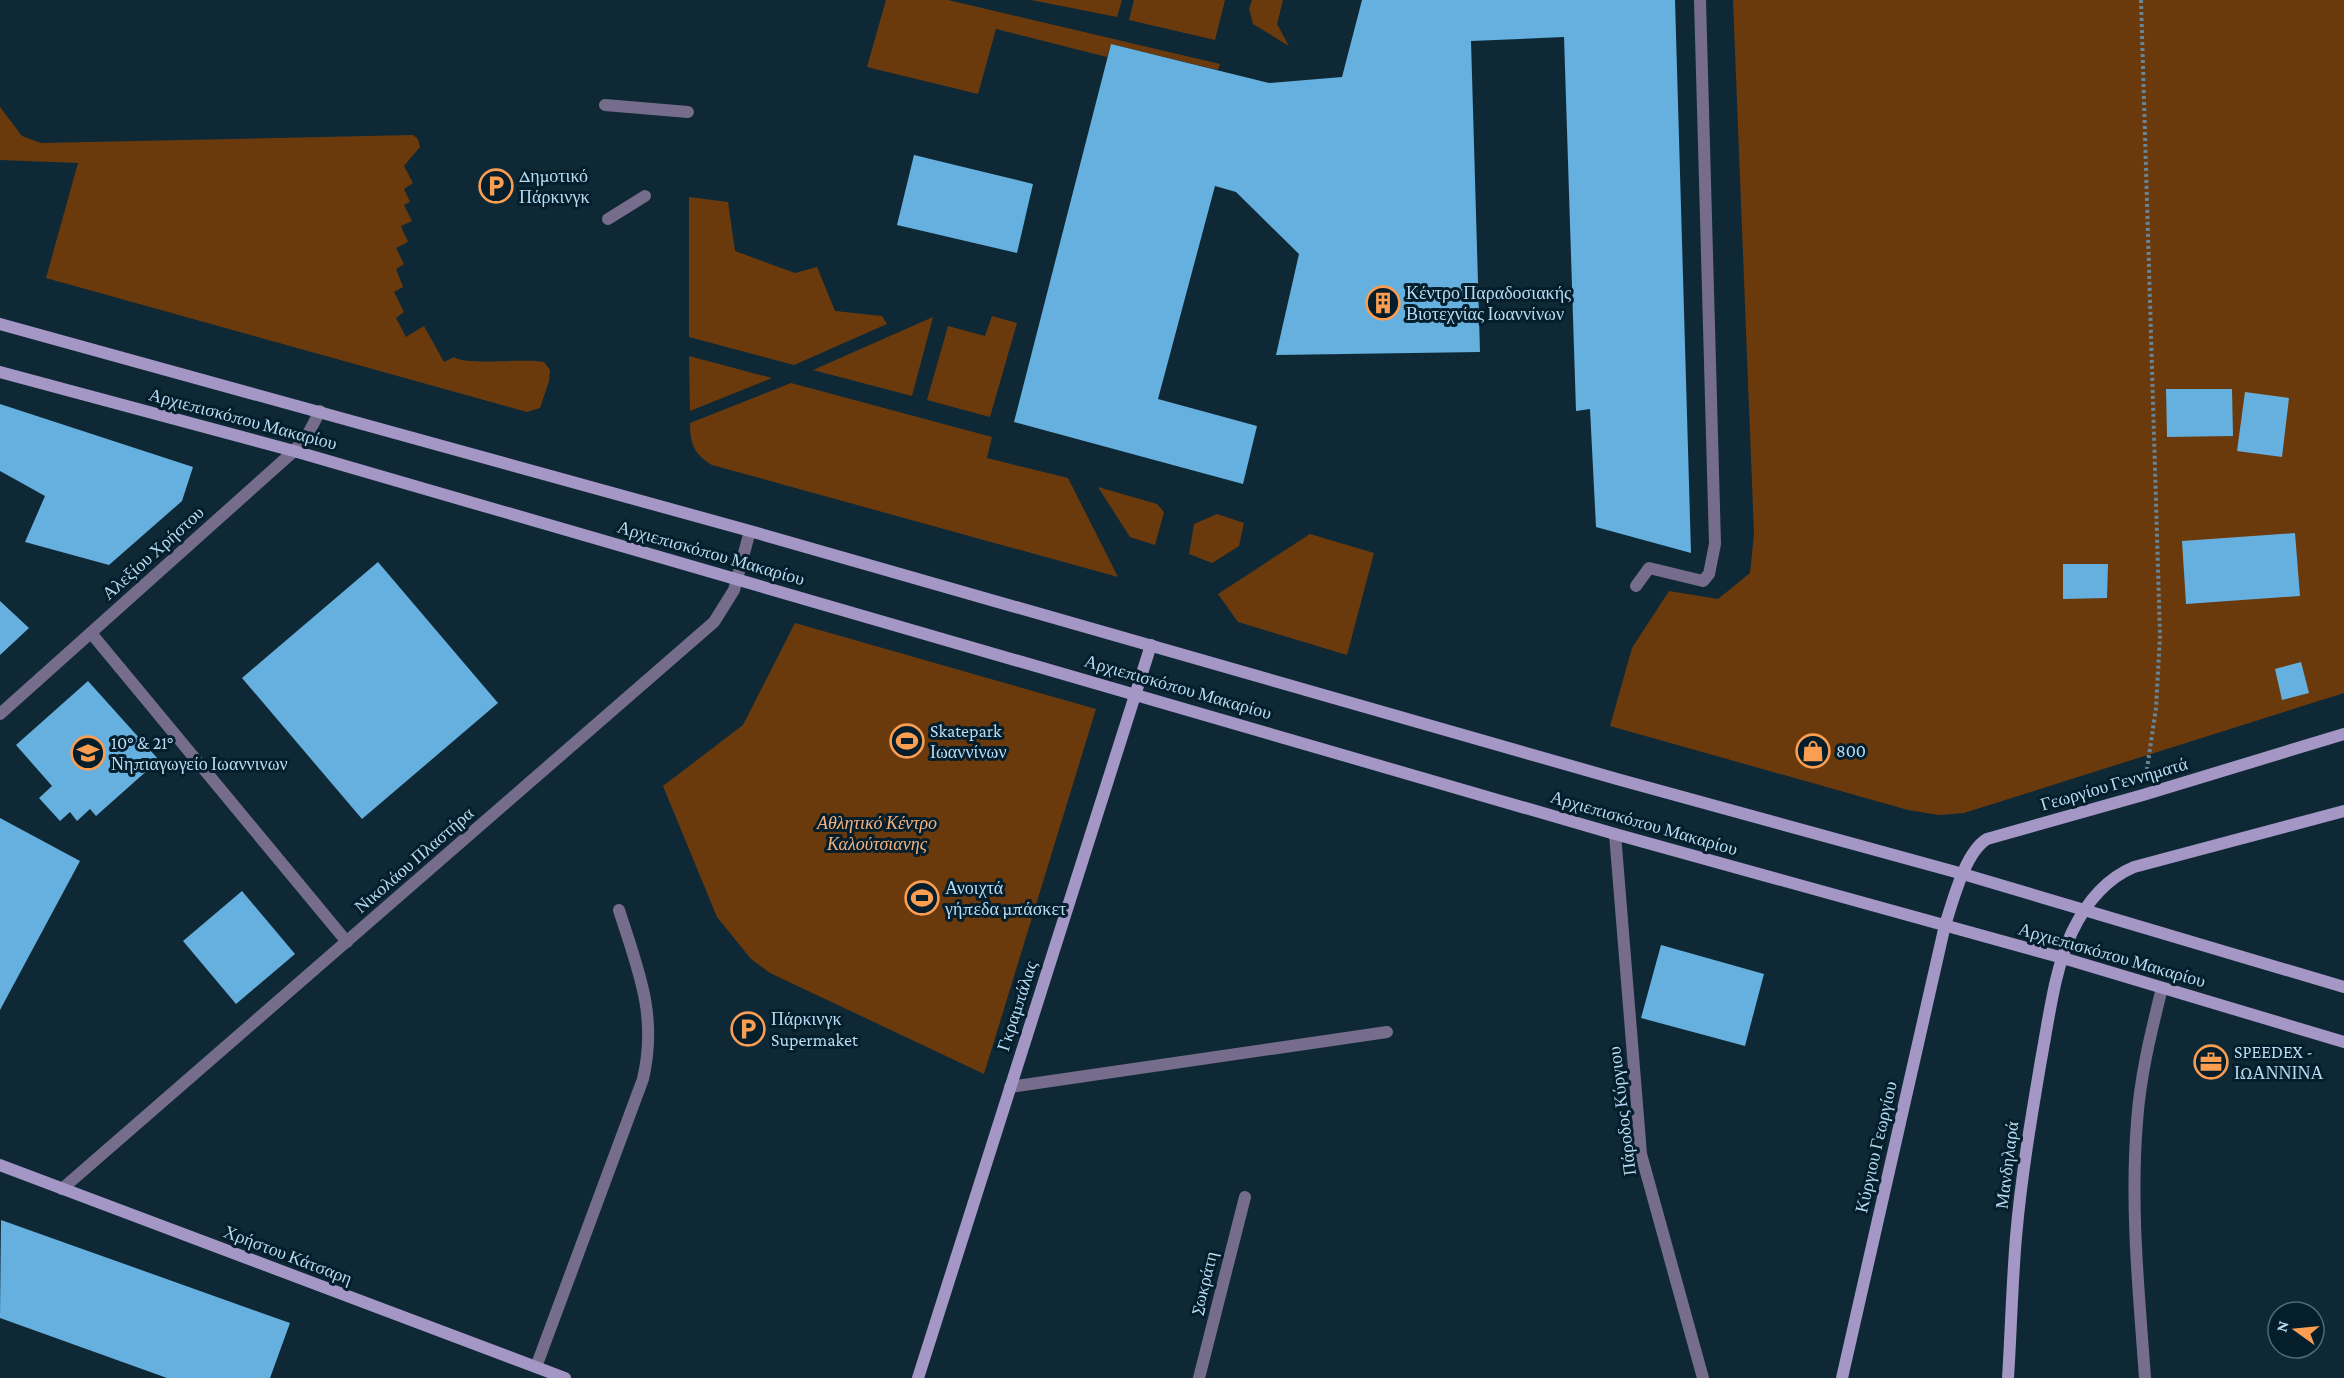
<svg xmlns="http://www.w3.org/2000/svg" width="2344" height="1378" viewBox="0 0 2344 1378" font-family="'Crimson Pro',serif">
<rect width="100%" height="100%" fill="#0f2836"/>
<g fill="#6b3a0c">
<polygon points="886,0 948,0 1220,64 1218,70 1111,44 1107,57 996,29 978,94 867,67"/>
<polygon points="1031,0 1122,0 1117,17"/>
<polygon points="1134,0 1225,0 1215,40 1129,20"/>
<polygon points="1252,0 1283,0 1277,24 1289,46 1253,24 1249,9"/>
<polygon points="1733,0 2344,0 2344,693 1964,813 1939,815 1908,810 1610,726 1632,648 1669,591 1718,599 1750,573 1754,534"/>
<path d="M0,107L22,136L41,143L413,135L418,139L420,147L404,166L413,183L404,189L410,202L404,205L412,221L401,226L408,242L396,248L404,264L396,269L403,287L394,292L404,312L396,318L406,337L424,326L444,362L454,357C466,366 523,358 544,362L550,370L549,381L540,408L527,412L46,278L78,163L0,160Z"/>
<polygon points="689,197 728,202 735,251 795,273 817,267 835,311 882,316 887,324 794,365 689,337"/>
<polygon points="992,316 1017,323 990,417 927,400 948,326 985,336"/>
<polygon points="933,317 912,396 813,370"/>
<polygon points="689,356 772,378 690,411"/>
<path d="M791,383L992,437L987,458L1068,478L1118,577L712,465C694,454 690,444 690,423Z"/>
<polygon points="1098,487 1157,504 1164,512 1155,545 1130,537"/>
<polygon points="1217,514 1244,523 1239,546 1212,563 1189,554 1194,524"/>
<polygon points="1310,534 1374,553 1347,655 1238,622 1218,594"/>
<polygon points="795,623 1096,709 984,1074 770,973 751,959 717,917 663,786 743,725"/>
</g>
<g fill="#65b0de">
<polygon points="1362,0 1675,0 1691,553 1596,527 1590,409 1576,411 1564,37 1471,41 1480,352 1276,355 1299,254 1236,192 1215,186 1158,399 1257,426 1243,484 1014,422 1111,44 1269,83 1342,77"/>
<polygon points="914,155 1033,184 1017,253 897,225"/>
<polygon points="2166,389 2232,389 2233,436 2167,437"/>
<polygon points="2245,392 2289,398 2282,457 2237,451"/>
<polygon points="0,404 193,467 182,501 109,565 25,542 45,496 0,471"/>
<polygon points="2295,533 2300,596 2186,604 2182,541"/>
<polygon points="378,562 498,703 362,819 242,678"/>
<polygon points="2063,564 2108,564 2107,598 2063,599"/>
<polygon points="0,601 29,628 0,655"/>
<polygon points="2301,662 2309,693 2282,700 2275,669"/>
<polygon points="88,681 159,760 96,816 90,809 77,821 70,812 60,821 39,798 52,786 16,745"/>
<polygon points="0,818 80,861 0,1010"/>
<polygon points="242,891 295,954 236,1004 183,941"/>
<polygon points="1661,945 1764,974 1745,1046 1641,1018"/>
<polygon points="1,1220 290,1323 270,1378 167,1378 0,1318"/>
</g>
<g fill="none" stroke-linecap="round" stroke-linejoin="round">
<polyline stroke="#668598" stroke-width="4" stroke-dasharray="3 3" stroke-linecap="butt" points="2141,0 2160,636 2156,708 2147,769"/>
<g stroke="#756d8b" stroke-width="12">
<polyline points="605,105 688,112"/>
<polyline points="608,219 645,196"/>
<polyline points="1636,586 1649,568 1703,581 1709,574 1715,544 1700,0"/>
<polyline points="91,633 347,942"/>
<path d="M536,1367L643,1079C658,1015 638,970 619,910"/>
</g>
<g stroke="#756d8b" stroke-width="12">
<polyline points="0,714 294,451 308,434 320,411"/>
<polyline points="1615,834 1641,1154 1703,1378"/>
<polyline points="1010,1087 1387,1032"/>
<polyline points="62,1189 714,622 734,590 750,531"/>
<polyline points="1199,1378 1245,1197"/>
<path d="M2145,1378C2139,1293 2130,1208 2137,1122C2140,1077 2151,1032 2162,988"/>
</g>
<g stroke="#a497c5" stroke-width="12">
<polyline points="0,324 750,531 1617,779 1963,874 2344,987"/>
<polyline points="0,372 294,451 1615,834 2063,958 2344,1042"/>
<polyline points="0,1165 565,1378"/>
<polyline points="918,1378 1151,645"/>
<path d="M1842,1378L1945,925C1953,901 1965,852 1987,839L2143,795L2344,734"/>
<path d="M2008,1378C2011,1331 2012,1284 2016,1237C2021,1178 2031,1119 2041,1060C2049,1018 2054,971 2072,932C2085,905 2105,879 2134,867L2344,811"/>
</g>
</g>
<defs>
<symbol id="parking-ring" viewBox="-11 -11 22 22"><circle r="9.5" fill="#051e2c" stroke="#fb9e52" stroke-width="1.5"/><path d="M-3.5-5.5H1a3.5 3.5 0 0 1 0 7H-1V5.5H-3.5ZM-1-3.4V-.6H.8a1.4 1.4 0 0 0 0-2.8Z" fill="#fb9e52"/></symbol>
<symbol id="building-ring" viewBox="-11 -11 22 22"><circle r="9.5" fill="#051e2c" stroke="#fb9e52" stroke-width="1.5"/><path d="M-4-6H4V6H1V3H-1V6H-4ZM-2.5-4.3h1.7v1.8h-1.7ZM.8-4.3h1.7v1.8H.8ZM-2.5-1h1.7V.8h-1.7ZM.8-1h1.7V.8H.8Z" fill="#fb9e52"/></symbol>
<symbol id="stadium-ring" viewBox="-11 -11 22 22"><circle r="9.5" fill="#051e2c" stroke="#fb9e52" stroke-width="1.5"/><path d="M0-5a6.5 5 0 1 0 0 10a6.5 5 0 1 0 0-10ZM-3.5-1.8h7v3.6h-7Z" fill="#fb9e52"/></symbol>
<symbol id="shop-ring" viewBox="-11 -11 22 22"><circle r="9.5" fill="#051e2c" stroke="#fb9e52" stroke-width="1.5"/><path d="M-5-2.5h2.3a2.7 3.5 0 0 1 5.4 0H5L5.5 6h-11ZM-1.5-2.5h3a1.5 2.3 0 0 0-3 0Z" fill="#fb9e52"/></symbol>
<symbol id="school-ring" viewBox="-11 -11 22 22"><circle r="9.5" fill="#051e2c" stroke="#fb9e52" stroke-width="1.5"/><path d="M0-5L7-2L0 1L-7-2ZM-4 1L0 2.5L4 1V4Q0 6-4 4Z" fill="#fb9e52"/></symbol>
<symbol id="office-ring" viewBox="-11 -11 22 22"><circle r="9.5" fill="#051e2c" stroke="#fb9e52" stroke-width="1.5"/><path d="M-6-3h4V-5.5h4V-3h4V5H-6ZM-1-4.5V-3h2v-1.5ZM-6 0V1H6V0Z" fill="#fb9e52"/></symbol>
</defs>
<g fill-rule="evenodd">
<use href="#parking-ring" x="477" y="167" width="38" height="38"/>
<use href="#building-ring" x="1364" y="284" width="38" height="38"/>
<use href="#stadium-ring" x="888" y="722" width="38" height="38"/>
<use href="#shop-ring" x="1794" y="732" width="38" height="38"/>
<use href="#school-ring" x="69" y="734" width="38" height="38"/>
<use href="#stadium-ring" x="903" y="879" width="38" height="38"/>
<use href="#parking-ring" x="729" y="1010" width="38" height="38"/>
<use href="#office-ring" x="2192" y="1043" width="38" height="38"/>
</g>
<g text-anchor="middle" stroke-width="6" stroke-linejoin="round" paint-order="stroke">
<g font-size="18" fill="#b6dbf3" stroke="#051e2c" text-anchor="start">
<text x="519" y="182">Δημοτικό<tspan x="519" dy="21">Πάρκινγκ</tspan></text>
<text x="1406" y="299">Κέντρο Παραδοσιακής<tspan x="1406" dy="21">Βιοτεχνίας Ιωαννίνων</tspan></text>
<text x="930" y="737">Skatepark<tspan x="930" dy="21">Ιωαννίνων</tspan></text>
<text x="111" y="749">10° &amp; 21°<tspan x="111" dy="21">Νηπιαγωγείο Ιωαννινων</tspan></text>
<text x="1836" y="757">800</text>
<text x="945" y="894">Ανοιχτά<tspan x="945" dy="21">γήπεδα μπάσκετ</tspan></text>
<text x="771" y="1025">Πάρκινγκ<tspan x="771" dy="21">Supermaket</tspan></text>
<text x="2234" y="1058">SPEEDEX -<tspan x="2234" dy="21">ΙΩΑΝΝΙΝΑ</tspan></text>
</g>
<g font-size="18" fill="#b6dbf3" stroke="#051e2c">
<text transform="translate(243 419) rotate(15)" y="6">Αρχιεπισκόπου Μακαρίου</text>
<text transform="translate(153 553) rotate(-42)" y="6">Αλεξίου Χρήστου</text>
<text transform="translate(711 553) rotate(16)" y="6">Αρχιεπισκόπου Μακαρίου</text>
<text transform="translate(1178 687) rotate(16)" y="6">Αρχιεπισκόπου Μακαρίου</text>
<text transform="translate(2114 784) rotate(-16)" y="6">Γεωργίου Γεννηματά</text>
<text transform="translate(1644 823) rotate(16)" y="6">Αρχιεπισκόπου Μακαρίου</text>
<text transform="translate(414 860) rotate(-41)" y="6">Νικολάου Πλαστήρα</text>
<text transform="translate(2112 955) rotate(16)" y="6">Αρχιεπισκόπου Μακαρίου</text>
<text transform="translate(1017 1006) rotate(-72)" y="6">Γκραμπάλας</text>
<text transform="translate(1622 1111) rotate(-97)" y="6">Πάροδος Κύργιου</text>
<text transform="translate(1876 1147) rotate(-77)" y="6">Κύργιου Γεωργίου</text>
<text transform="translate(2007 1165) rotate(-83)" y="6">Μανδηλαρά</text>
<text transform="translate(288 1255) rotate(21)" y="6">Χρήστου Κάτσαρη</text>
<text transform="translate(1204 1283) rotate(-76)" y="6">Σωκράτη</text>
</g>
<g font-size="18" font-style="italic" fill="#f6b27e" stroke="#051e2c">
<text x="877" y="829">Αθλητικό Κέντρο<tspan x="877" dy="21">Καλούτσιανης</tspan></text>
</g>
</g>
<g transform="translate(2296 1330) rotate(285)"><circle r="28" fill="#051e2c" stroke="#4c6a7c" stroke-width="1.5"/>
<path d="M0-4.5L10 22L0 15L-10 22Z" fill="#fb9e52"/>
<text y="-9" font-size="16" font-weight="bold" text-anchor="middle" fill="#b6dbf3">N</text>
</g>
</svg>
